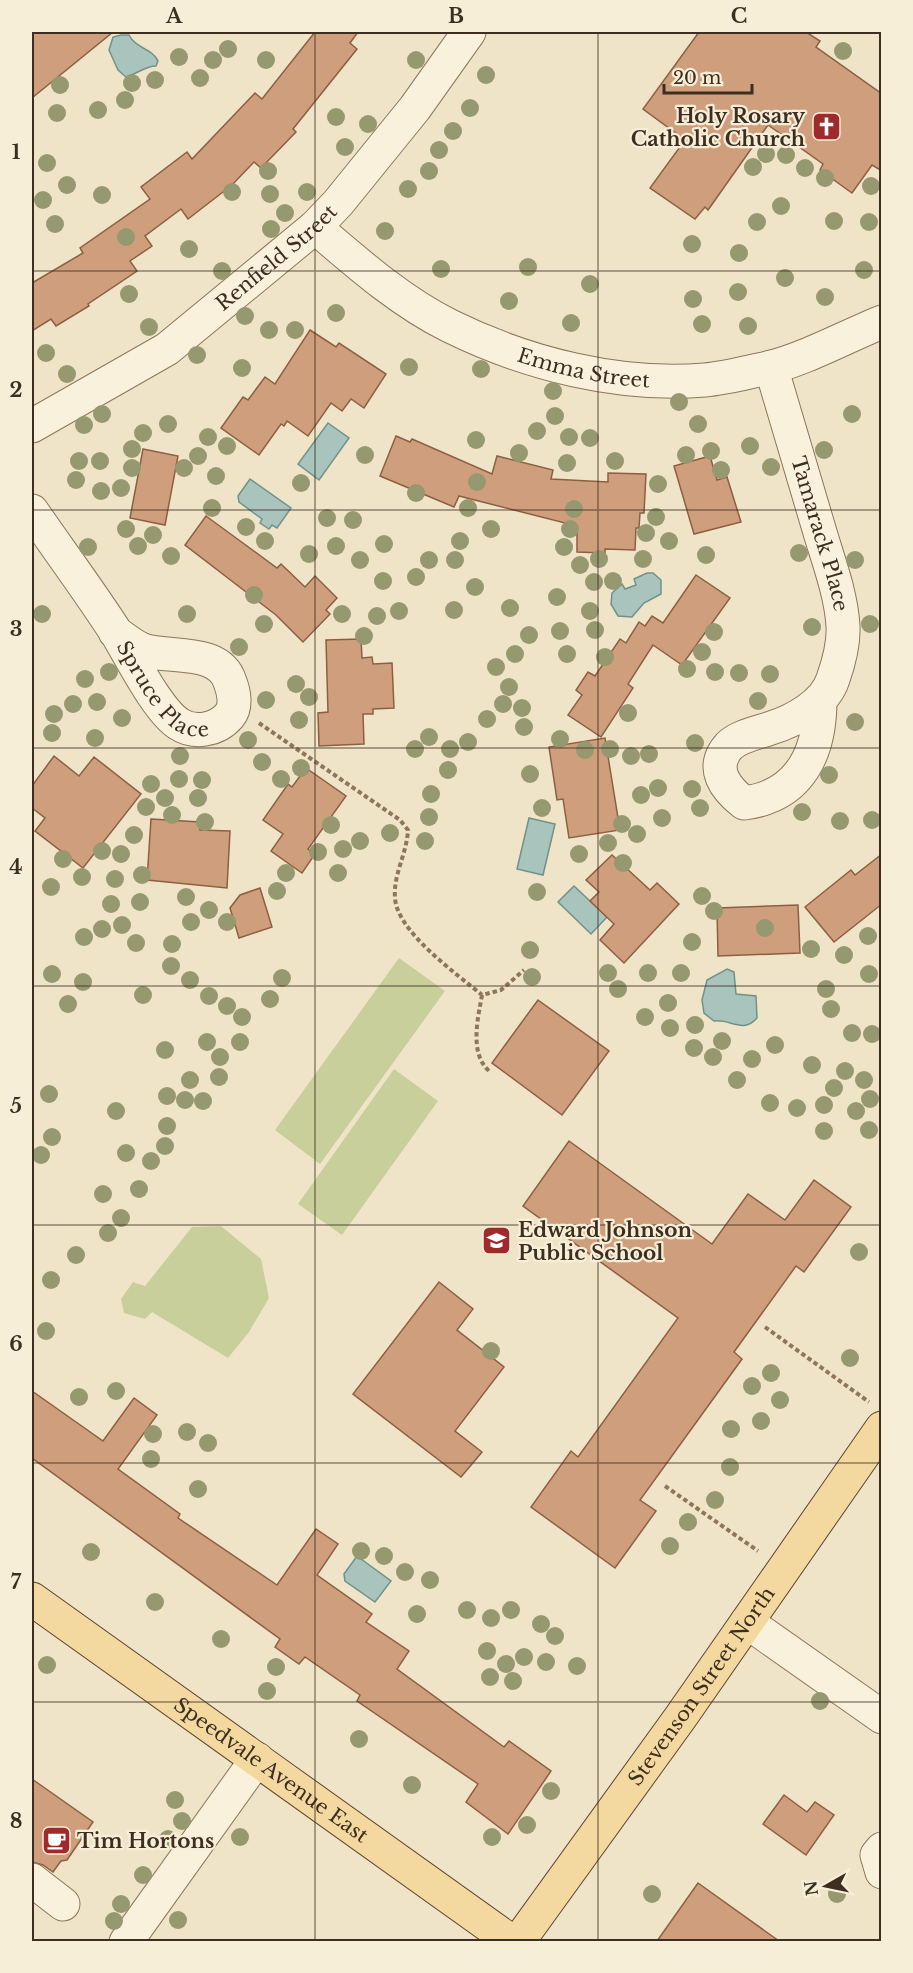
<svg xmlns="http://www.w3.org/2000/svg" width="913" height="1973" viewBox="0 0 913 1973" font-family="'Libre Baskerville',serif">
<rect width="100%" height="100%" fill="#f0e4c8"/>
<g fill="#c9cf9b">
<polygon points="399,958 445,991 320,1164 275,1130"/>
<polygon points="394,1069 438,1101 342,1235 298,1204"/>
<polygon points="221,1226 261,1259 269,1298 249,1332 228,1358 152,1312 145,1319 124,1313 121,1299 133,1282 145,1286 192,1227"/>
</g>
<g fill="#a9c4bc" stroke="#6f938a" stroke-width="1.5">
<path d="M121,35H129C136,49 152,48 158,61L156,66C145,66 137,74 126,77L118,70L109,50L113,37Z"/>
<polygon points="328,423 349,438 319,480 298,464"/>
<polygon points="250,479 291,508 277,528 272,525 269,529 260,523 262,519 239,502 238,496"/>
<polygon points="647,573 653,573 661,580 661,594 644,603 632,617 618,616 611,604 612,593 622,584 625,589 636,585 634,579"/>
<polygon points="529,818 555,824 543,875 517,869"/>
<polygon points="574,886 607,917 591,934 558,902"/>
<path d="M727,969L734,972L736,994L756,996L757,1018C743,1034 731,1019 714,1021L704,1013L702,1000L707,980Z"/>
<polygon points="357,1556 391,1581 375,1602 345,1581 344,1574"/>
</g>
<g fill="#cf9f7d" stroke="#8d5f41" stroke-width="1.5">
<polygon points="32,32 113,32 32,98"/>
<polygon points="315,32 358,32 350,43 357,49 293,129 296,132 261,168 254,162 232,185 188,219 181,209 145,236 152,246 130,261 137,271 88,304 89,306 56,326 51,319 32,331 32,283 83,253 80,248 150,199 141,187 187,152 192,159 255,93 262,99"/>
<polygon points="699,32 806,32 820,41 816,47 882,94 882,171 872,165 852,193 820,170 823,164 768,125 708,210 705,207 695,219 650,188 685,140 643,109"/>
<polygon points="310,330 336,347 339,343 386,374 364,408 351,399 342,411 331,403 308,436 287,421 284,426 281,424 259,455 221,428 243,397 248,400 265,377 275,384"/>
<polygon points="396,436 410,442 412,439 492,474 497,456 553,470 551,479 608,482 608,473 646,474 644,513 640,513 639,528 636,528 635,550 605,549 605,553 577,552 577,526 459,496 454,507 380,476"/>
<polygon points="143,449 178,456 165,525 130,518"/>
<polygon points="710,456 717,480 727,477 741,522 694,534 674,466"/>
<polygon points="206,516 277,568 281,564 305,587 315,576 337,598 326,610 330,614 303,642 276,615 185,545"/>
<polygon points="696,575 730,598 682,665 653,645 628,684 633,688 601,737 568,715 582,695 576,690 588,672 595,676 620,639 626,643 639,622 645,626 652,616 663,623"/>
<polygon points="361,639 362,658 372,657 373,664 392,663 394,708 373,709 373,714 363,714 364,744 319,746 318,713 328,712 326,640"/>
<polygon points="605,738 620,830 569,838 563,799 557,800 549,747"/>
<polygon points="54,756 79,776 94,757 141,794 83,868 35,831 45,818 32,808 32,786"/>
<polygon points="306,768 346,796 308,849 315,854 302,873 271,851 283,834 263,820 288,784 292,787"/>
<polygon points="151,819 200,822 200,830 230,831 227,888 147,880"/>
<polygon points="882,854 882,904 834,942 805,907 851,870 855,875"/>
<polygon points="612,855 650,890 657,883 679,904 624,963 600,940 614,924 590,901 599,892 586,880"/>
<polygon points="260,888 272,927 239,938 230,908 240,895"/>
<polygon points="798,905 800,953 718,956 717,908"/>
<polygon points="538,1000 609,1051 562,1115 492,1063"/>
<polygon points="569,1141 712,1244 748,1194 785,1220 814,1180 851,1207 804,1272 796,1266 734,1352 742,1359 640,1500 656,1511 615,1568 531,1507 571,1451 578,1457 678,1318 523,1206"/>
<polygon points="439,1282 473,1309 457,1330 504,1367 455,1431 482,1452 461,1477 353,1394"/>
<polygon points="32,1391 103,1441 134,1398 157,1415 118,1469 180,1514 178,1518 277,1585 316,1529 338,1544 317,1575 372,1614 366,1622 409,1651 397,1669 504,1747 509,1741 551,1771 508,1834 466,1802 478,1784 357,1701 360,1695 305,1657 299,1664 275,1647 280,1639 32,1458"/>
<polygon points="32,1779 93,1822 67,1860 61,1861 53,1872 43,1865 32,1862"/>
<polygon points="784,1795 807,1812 815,1802 834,1815 806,1855 763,1824"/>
<polygon points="698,1883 779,1941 657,1941"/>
</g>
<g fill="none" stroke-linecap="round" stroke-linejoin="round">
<defs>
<g id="minor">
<path id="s1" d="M315,227C357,263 401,302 450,326C527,364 619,387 705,380C726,378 748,372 768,368C803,360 847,336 882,322"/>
<path id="s2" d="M771,367C787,421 803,475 819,529C828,560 841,593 843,626C844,644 839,662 833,679C825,704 794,721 771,728C757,733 739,736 729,746C709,768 726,789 744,803C801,796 820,752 820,700"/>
<path id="s3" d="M32,426L167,349L315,227L338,203L415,108L469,32"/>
<path id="s4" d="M32,511C60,552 90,592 117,634C131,657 158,711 179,724C194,734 217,730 229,716C237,707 234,692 230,682C220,649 173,658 146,651C135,648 125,639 115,632"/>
<polyline points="747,1622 882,1717"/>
<polyline points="882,1849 877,1855 882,1872"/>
<polyline points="32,1880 63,1904"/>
<polyline points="126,1942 257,1759"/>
</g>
<g id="major">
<path id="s5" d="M32,1599L512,1942"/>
<path id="s6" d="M518,1942L680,1718L882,1428"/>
</g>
</defs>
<use href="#minor" stroke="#8d765c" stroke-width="35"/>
<use href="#major" stroke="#5b4430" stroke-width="35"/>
<g stroke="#8d765c" stroke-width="4" stroke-dasharray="4.5 3" stroke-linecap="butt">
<path d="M259,723L400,820L408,830C407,853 393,875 395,898C397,932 457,974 482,995L501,990L524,970"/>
<path d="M482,995C478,1018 469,1053 489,1071"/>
<polyline points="765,1327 869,1402"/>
<polyline points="665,1486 758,1551"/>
</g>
<use href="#minor" stroke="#faf1dc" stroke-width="33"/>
<use href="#major" stroke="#f3d9a0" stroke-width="33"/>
</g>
<g fill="#96986f">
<circle cx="228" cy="49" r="9"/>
<circle cx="843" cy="51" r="9"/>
<circle cx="179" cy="57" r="9"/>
<circle cx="213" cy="60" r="9"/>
<circle cx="266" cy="60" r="9"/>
<circle cx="416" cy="60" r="9"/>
<circle cx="486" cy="75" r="9"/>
<circle cx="200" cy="78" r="9"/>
<circle cx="155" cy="80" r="9"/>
<circle cx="132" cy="83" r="9"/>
<circle cx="60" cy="85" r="9"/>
<circle cx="125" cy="100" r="9"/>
<circle cx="470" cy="108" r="9"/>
<circle cx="98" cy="110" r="9"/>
<circle cx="57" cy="113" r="9"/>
<circle cx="336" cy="117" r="9"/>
<circle cx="368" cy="124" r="9"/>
<circle cx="453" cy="131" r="9"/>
<circle cx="345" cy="147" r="9"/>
<circle cx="439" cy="150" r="9"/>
<circle cx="766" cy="154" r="9"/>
<circle cx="786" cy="155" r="9"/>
<circle cx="47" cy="163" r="9"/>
<circle cx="753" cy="167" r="9"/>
<circle cx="805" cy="168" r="9"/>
<circle cx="268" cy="171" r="9"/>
<circle cx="429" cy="171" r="9"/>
<circle cx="825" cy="178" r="9"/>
<circle cx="67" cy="185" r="9"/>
<circle cx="871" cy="186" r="9"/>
<circle cx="408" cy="189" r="9"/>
<circle cx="232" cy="192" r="9"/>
<circle cx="307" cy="192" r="9"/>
<circle cx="270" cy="194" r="9"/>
<circle cx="102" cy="195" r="9"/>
<circle cx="43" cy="200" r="9"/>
<circle cx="781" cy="206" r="9"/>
<circle cx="285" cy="213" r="9"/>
<circle cx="834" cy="221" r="9"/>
<circle cx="757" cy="222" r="9"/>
<circle cx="869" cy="222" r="9"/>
<circle cx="55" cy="224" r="9"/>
<circle cx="271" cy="229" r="9"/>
<circle cx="385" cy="231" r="9"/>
<circle cx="126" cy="237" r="9"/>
<circle cx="692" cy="244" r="9"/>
<circle cx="189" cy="249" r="9"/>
<circle cx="739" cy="253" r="9"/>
<circle cx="528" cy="267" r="9"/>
<circle cx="441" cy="269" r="9"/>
<circle cx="864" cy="270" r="9"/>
<circle cx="222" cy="271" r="9"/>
<circle cx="785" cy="278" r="9"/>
<circle cx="590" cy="284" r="9"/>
<circle cx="738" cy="292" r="9"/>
<circle cx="129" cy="294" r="9"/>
<circle cx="825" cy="297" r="9"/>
<circle cx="693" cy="299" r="9"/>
<circle cx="509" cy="301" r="9"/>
<circle cx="336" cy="313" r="9"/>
<circle cx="245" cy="316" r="9"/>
<circle cx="571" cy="323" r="9"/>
<circle cx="702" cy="324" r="9"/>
<circle cx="748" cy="326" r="9"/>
<circle cx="149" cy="327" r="9"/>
<circle cx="269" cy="330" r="9"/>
<circle cx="295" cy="330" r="9"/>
<circle cx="46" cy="353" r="9"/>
<circle cx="197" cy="355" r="9"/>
<circle cx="409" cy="367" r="9"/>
<circle cx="242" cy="368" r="9"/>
<circle cx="481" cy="369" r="9"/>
<circle cx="67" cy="374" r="9"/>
<circle cx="553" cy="391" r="9"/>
<circle cx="679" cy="402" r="9"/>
<circle cx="102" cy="414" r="9"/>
<circle cx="852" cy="414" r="9"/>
<circle cx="555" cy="416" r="9"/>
<circle cx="168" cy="424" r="9"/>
<circle cx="698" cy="424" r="9"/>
<circle cx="84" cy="425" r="9"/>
<circle cx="537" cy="431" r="9"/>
<circle cx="143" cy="433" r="9"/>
<circle cx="208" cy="437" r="9"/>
<circle cx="569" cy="437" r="9"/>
<circle cx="590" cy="438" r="9"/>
<circle cx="476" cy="440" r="9"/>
<circle cx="227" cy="446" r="9"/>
<circle cx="750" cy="446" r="9"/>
<circle cx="132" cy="449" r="9"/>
<circle cx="824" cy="450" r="9"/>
<circle cx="711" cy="451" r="9"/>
<circle cx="519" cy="453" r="9"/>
<circle cx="365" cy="455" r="9"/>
<circle cx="686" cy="455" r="9"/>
<circle cx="198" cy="456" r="9"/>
<circle cx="79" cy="461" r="9"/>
<circle cx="100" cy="461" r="9"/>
<circle cx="615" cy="461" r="9"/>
<circle cx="567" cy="463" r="9"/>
<circle cx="771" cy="467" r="9"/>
<circle cx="132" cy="468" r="9"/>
<circle cx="184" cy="468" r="9"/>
<circle cx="721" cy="470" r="9"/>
<circle cx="216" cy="476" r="9"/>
<circle cx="76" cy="480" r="9"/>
<circle cx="477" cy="482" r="9"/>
<circle cx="301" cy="483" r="9"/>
<circle cx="658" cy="484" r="9"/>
<circle cx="121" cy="488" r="9"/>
<circle cx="101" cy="491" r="9"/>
<circle cx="416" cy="493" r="9"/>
<circle cx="212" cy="508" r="9"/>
<circle cx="468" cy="508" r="9"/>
<circle cx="574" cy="509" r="9"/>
<circle cx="656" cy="517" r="9"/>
<circle cx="327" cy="518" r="9"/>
<circle cx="353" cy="520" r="9"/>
<circle cx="246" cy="527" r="9"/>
<circle cx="126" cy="529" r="9"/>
<circle cx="491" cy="529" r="9"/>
<circle cx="570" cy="529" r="9"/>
<circle cx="646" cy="533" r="9"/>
<circle cx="153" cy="535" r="9"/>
<circle cx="265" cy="541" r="9"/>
<circle cx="460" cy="541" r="9"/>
<circle cx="669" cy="541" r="9"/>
<circle cx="384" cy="544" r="9"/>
<circle cx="138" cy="546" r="9"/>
<circle cx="336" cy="546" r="9"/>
<circle cx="88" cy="547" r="9"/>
<circle cx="564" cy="547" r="9"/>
<circle cx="799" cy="553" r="9"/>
<circle cx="309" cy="554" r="9"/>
<circle cx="706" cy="555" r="9"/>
<circle cx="171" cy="556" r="9"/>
<circle cx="599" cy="559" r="9"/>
<circle cx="643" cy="559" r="9"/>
<circle cx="360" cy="560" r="9"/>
<circle cx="429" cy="560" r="9"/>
<circle cx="455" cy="560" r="9"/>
<circle cx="855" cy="560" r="9"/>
<circle cx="580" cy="565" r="9"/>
<circle cx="416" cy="577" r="9"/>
<circle cx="383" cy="581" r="9"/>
<circle cx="613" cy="581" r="9"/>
<circle cx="594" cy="582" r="9"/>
<circle cx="475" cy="587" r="9"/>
<circle cx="254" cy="595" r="9"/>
<circle cx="557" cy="597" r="9"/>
<circle cx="510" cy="608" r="9"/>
<circle cx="454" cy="610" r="9"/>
<circle cx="399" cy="611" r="9"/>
<circle cx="590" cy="611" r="9"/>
<circle cx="42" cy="614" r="9"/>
<circle cx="187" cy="614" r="9"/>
<circle cx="342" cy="614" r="9"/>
<circle cx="377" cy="616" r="9"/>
<circle cx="264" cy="624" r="9"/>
<circle cx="870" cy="624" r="9"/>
<circle cx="812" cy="627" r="9"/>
<circle cx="595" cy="630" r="9"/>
<circle cx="560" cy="631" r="9"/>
<circle cx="714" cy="632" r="9"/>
<circle cx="529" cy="635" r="9"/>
<circle cx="364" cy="636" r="9"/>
<circle cx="239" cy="647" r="9"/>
<circle cx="702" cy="652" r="9"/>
<circle cx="515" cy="654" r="9"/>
<circle cx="567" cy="654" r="9"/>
<circle cx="605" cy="657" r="9"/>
<circle cx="496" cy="667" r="9"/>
<circle cx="687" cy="669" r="9"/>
<circle cx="109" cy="672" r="9"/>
<circle cx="715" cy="672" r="9"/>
<circle cx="739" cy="673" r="9"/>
<circle cx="770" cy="674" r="9"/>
<circle cx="85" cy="679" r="9"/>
<circle cx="296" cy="684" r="9"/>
<circle cx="509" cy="687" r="9"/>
<circle cx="309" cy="697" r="9"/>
<circle cx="266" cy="700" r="9"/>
<circle cx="758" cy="701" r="9"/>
<circle cx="97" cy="702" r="9"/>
<circle cx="73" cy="704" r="9"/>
<circle cx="503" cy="704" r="9"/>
<circle cx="522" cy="708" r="9"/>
<circle cx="628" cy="713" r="9"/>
<circle cx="54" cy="714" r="9"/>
<circle cx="122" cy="718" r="9"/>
<circle cx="487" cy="719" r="9"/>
<circle cx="299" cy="720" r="9"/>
<circle cx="855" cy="722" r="9"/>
<circle cx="524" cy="727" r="9"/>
<circle cx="52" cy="733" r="9"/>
<circle cx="429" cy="737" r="9"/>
<circle cx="95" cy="738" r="9"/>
<circle cx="560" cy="739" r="9"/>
<circle cx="248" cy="740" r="9"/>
<circle cx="468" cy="742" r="9"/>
<circle cx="695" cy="743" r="9"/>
<circle cx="415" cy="749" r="9"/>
<circle cx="450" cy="749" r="9"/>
<circle cx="610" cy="749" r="9"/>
<circle cx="585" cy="750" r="9"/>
<circle cx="649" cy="754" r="9"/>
<circle cx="180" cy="756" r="9"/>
<circle cx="631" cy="756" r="9"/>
<circle cx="262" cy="762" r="9"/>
<circle cx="301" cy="768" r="9"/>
<circle cx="448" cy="770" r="9"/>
<circle cx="530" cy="774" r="9"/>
<circle cx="829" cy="775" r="9"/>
<circle cx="179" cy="779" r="9"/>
<circle cx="281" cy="779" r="9"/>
<circle cx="202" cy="780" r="9"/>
<circle cx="151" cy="784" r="9"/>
<circle cx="658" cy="788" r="9"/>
<circle cx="692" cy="789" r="9"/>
<circle cx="431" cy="794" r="9"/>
<circle cx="641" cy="795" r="9"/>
<circle cx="165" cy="798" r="9"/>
<circle cx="198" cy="798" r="9"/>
<circle cx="146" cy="807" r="9"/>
<circle cx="542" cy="808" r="9"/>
<circle cx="700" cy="808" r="9"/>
<circle cx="802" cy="812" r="9"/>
<circle cx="172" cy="815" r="9"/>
<circle cx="429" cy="817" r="9"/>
<circle cx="662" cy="818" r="9"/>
<circle cx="872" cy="820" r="9"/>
<circle cx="840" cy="821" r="9"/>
<circle cx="205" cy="822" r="9"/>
<circle cx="622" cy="824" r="9"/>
<circle cx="331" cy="825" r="9"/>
<circle cx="390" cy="833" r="9"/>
<circle cx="637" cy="834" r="9"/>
<circle cx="134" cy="835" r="9"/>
<circle cx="360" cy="841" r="9"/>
<circle cx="425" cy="841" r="9"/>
<circle cx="608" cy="843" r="9"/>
<circle cx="343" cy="849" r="9"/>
<circle cx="102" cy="851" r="9"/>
<circle cx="318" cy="852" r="9"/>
<circle cx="121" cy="854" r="9"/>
<circle cx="579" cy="854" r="9"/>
<circle cx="63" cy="859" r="9"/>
<circle cx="623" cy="863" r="9"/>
<circle cx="286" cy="873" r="9"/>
<circle cx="338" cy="873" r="9"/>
<circle cx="142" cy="875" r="9"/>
<circle cx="82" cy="877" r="9"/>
<circle cx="115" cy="879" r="9"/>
<circle cx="51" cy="887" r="9"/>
<circle cx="277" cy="891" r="9"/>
<circle cx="537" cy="892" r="9"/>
<circle cx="702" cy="896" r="9"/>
<circle cx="186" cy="897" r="9"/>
<circle cx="140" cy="902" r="9"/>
<circle cx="111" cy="904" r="9"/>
<circle cx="209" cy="910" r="9"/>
<circle cx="714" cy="911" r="9"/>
<circle cx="191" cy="922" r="9"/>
<circle cx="227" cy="922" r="9"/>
<circle cx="122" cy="925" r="9"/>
<circle cx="765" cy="928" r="9"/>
<circle cx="102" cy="929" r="9"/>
<circle cx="868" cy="936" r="9"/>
<circle cx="84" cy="937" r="9"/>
<circle cx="692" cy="942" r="9"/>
<circle cx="136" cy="943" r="9"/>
<circle cx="172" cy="944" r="9"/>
<circle cx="811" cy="949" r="9"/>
<circle cx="530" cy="950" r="9"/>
<circle cx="844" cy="955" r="9"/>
<circle cx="171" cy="966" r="9"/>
<circle cx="608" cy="973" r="9"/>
<circle cx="648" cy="973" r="9"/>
<circle cx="681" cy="973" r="9"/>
<circle cx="52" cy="974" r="9"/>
<circle cx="869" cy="974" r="9"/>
<circle cx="532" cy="977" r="9"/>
<circle cx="282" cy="978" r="9"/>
<circle cx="190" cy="980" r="9"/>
<circle cx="83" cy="982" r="9"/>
<circle cx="618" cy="989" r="9"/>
<circle cx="826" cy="989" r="9"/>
<circle cx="143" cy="995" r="9"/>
<circle cx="209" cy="996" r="9"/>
<circle cx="270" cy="999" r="9"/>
<circle cx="668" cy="1003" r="9"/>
<circle cx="68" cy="1004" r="9"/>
<circle cx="227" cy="1006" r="9"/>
<circle cx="831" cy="1009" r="9"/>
<circle cx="242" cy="1017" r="9"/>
<circle cx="645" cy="1017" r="9"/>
<circle cx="695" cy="1025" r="9"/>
<circle cx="670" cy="1028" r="9"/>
<circle cx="852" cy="1033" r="9"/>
<circle cx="872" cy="1034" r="9"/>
<circle cx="722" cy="1041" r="9"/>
<circle cx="207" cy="1042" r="9"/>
<circle cx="240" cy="1042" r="9"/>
<circle cx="775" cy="1045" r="9"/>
<circle cx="694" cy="1048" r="9"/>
<circle cx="165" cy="1050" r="9"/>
<circle cx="220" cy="1057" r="9"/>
<circle cx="713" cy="1057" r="9"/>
<circle cx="752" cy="1059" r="9"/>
<circle cx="812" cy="1065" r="9"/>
<circle cx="845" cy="1071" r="9"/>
<circle cx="219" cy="1077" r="9"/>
<circle cx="190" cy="1080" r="9"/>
<circle cx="737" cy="1080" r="9"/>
<circle cx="864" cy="1080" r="9"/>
<circle cx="834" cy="1088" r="9"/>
<circle cx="49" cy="1094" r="9"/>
<circle cx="167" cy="1096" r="9"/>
<circle cx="870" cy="1099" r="9"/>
<circle cx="185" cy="1100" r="9"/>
<circle cx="203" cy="1101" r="9"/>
<circle cx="770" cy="1103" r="9"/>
<circle cx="824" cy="1105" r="9"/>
<circle cx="797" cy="1108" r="9"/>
<circle cx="116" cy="1111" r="9"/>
<circle cx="856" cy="1111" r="9"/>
<circle cx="167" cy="1126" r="9"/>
<circle cx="869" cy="1130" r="9"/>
<circle cx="824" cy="1131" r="9"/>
<circle cx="52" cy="1137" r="9"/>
<circle cx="165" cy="1146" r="9"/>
<circle cx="126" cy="1153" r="9"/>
<circle cx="41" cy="1155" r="9"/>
<circle cx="151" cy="1161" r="9"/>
<circle cx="139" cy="1189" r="9"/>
<circle cx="103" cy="1194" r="9"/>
<circle cx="121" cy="1218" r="9"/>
<circle cx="108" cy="1233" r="9"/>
<circle cx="859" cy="1252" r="9"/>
<circle cx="76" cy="1255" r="9"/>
<circle cx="51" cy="1280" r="9"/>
<circle cx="46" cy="1331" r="9"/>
<circle cx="491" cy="1351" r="9"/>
<circle cx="850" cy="1358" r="9"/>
<circle cx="771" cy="1373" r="9"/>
<circle cx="752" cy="1386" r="9"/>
<circle cx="116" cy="1391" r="9"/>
<circle cx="79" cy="1397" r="9"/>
<circle cx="780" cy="1400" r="9"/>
<circle cx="761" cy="1421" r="9"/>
<circle cx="731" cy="1429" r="9"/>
<circle cx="187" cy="1432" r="9"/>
<circle cx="153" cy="1434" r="9"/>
<circle cx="208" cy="1443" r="9"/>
<circle cx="151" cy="1459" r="9"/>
<circle cx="730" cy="1467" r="9"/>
<circle cx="198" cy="1489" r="9"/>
<circle cx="715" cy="1500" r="9"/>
<circle cx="688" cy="1522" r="9"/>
<circle cx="670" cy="1546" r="9"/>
<circle cx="361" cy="1551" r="9"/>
<circle cx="91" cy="1552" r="9"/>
<circle cx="384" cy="1556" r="9"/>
<circle cx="405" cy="1572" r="9"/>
<circle cx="430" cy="1580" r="9"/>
<circle cx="155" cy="1602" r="9"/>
<circle cx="467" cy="1610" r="9"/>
<circle cx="511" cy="1610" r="9"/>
<circle cx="417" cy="1614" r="9"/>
<circle cx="491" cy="1618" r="9"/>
<circle cx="541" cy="1624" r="9"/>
<circle cx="555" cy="1636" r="9"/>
<circle cx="221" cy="1639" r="9"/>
<circle cx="487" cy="1651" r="9"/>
<circle cx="524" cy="1657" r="9"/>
<circle cx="546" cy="1662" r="9"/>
<circle cx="506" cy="1664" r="9"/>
<circle cx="47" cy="1665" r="9"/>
<circle cx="577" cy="1666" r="9"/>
<circle cx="276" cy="1667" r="9"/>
<circle cx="490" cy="1677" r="9"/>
<circle cx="513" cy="1681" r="9"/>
<circle cx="267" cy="1691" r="9"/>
<circle cx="820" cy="1701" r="9"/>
<circle cx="359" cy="1739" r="9"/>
<circle cx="412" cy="1785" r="9"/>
<circle cx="551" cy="1791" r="9"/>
<circle cx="175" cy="1800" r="9"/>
<circle cx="182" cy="1821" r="9"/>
<circle cx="527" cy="1825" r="9"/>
<circle cx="240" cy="1837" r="9"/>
<circle cx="492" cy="1837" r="9"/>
<circle cx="168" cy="1839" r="9"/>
<circle cx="143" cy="1875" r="9"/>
<circle cx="652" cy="1894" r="9"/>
<circle cx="837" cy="1894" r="9"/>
<circle cx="121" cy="1904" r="9"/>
<circle cx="178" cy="1920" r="9"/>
<circle cx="114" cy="1921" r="9"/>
</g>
<path fill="none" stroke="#3d2e20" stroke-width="1.5" stroke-opacity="0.55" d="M315,32V1942M598,32V1942M32,271H882M32,510H882M32,748H882M32,986H882M32,1225H882M32,1463H882M32,1702H882"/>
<defs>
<symbol id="church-square" viewBox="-11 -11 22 22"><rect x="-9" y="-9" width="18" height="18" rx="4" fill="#9e2a2b" stroke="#f7eed8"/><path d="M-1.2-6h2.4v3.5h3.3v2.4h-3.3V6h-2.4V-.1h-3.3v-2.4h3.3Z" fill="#fff"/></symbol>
<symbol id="school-square" viewBox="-11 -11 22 22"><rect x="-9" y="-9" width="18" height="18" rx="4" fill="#9e2a2b" stroke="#f7eed8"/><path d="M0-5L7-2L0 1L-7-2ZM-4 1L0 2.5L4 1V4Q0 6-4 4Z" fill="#fff"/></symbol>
<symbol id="cafe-square" viewBox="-11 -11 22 22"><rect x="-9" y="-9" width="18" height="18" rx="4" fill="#9e2a2b" stroke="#f7eed8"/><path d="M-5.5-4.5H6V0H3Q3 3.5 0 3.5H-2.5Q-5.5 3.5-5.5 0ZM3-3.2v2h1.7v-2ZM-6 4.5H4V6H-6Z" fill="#fff"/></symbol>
</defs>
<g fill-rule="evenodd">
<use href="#church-square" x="810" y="110" width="33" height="33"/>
<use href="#school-square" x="480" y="1224" width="33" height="33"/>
<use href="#cafe-square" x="40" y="1824" width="33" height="33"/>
</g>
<g text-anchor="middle" stroke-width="4.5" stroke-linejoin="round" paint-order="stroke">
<g font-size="20" font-weight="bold" fill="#3d2e20" stroke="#f7eed8" text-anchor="start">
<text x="805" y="123" text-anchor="end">Holy Rosary<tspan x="805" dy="23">Catholic Church</tspan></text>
<text x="518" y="1237">Edward Johnson<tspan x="518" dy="23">Public School</tspan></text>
<text x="77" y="1848">Tim Hortons</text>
</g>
<g font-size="20" fill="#3d2e20" stroke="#f7eed8">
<text dy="7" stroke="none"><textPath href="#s3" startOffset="298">Renfield Street</textPath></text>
<text dy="7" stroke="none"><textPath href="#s1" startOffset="309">Emma Street</textPath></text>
<text dy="7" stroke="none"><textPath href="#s2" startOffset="174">Tamarack Place</textPath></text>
<text dy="7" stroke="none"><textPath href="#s4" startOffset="225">Spruce Place</textPath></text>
<text dy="7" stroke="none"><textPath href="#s6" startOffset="315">Stevenson Street North</textPath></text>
<text dy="7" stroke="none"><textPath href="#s5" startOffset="294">Speedvale Avenue East</textPath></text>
</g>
</g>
<rect width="913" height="1973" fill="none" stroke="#f7eed8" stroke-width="66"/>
<g transform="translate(826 1886) rotate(261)" stroke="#f7eed8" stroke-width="4.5" paint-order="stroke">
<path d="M0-4.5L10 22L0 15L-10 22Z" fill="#3d2e20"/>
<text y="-9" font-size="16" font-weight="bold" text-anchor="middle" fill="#3d2e20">N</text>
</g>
<path d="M664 84v9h88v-9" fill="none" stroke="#3d2e20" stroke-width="3"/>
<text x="673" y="84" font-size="18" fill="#3d2e20" stroke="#f7eed8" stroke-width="4.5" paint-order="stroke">20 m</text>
<rect x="33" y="33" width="847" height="1907" fill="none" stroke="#3d2e20" stroke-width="2"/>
<g font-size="20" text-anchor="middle" font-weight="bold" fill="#3d2e20">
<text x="174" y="23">A</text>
<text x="456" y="23">B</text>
<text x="739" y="23">C</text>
<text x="16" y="159">1</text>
<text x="16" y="397">2</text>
<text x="16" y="636">3</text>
<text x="16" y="874">4</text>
<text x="16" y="1113">5</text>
<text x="16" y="1351">6</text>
<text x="16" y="1589">7</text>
<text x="16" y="1828">8</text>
</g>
</svg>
